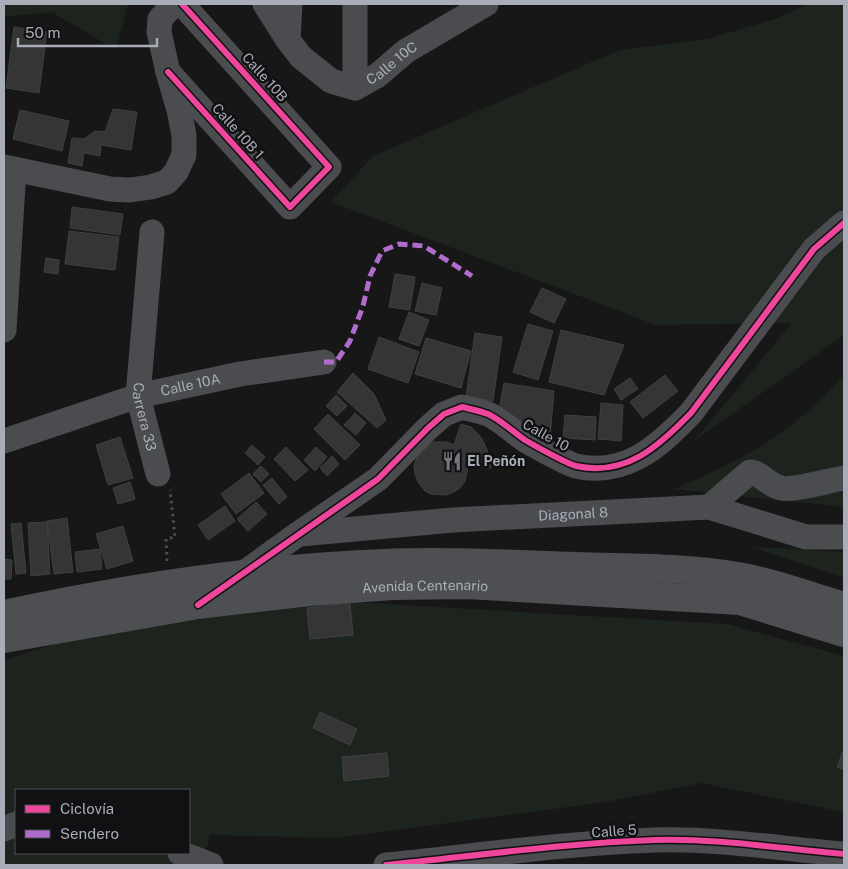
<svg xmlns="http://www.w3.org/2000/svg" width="848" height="869" viewBox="0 0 848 869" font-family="'Public Sans',sans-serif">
<rect width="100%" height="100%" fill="#171717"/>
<g fill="#1d241e" fill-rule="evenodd">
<polygon points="4,4 128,4 116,50 52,12 4,17"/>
<polygon points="808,4 844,4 844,335 694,441 792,323 656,325 331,202 373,156 620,50 707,39 775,19"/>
<path d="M844,375V507L674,489C721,469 767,447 806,413C820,401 832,388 844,375Z"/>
<polygon points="751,547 844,552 844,578"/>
<path d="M335,601L727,624L844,656V812L701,783L606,802L337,838L210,835L202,865H4V660L84,635ZM16,790H189V853H16Z"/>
</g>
<g fill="#353536" stroke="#3f4043">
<polygon points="14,27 47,32 39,93 6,88"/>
<polygon points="113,109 137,112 131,150 101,145 100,156 84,153 82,166 68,163 72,138 84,139 95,131 105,132"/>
<polygon points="20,110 69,121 62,151 13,139"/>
<polygon points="72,207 123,214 120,235 70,228"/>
<polygon points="69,231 119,237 115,270 65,264"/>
<polygon points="46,258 59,260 58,274 44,272"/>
<polygon points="395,274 415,277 410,310 389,307"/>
<polygon points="422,283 442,288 436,315 415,311"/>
<polygon points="542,288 566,299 554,323 530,312"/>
<polygon points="409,312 429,320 419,346 399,339"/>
<polygon points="528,324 553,331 538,380 513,372"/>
<polygon points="561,330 624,345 604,395 549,382"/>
<polygon points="475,333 502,337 493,401 466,397"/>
<polygon points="379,337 419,352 408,383 368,369"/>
<polygon points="426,338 471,351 461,388 415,374"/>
<polygon points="353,373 374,394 386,420 377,428 337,392"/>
<polygon points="665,375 678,391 643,418 630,402"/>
<polygon points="630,378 638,389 621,400 614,389"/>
<polygon points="504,383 554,391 550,438 499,410"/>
<polygon points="336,395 347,406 337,416 326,406"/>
<polygon points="601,403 623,405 621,441 598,439"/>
<polygon points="355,413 366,423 356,435 344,425"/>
<polygon points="328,414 360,445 345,460 314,429"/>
<polygon points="565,415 596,417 595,440 563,438"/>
<polygon points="461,424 471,427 481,437 487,450 491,468 468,467 465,481 460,488 454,492 446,495 431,494 425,491 418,482 415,474 414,466 417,457 426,446 434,442 447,442 454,445"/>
<polygon points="120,437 133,478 108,485 96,445"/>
<polygon points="252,445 265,457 258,465 245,453"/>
<polygon points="286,447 308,470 295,481 274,459"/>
<polygon points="316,447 327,457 315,471 304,460"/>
<polygon points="332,456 339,464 327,476 320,468"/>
<polygon points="261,466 269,474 261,482 253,474"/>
<polygon points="249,473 264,493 236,514 221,494"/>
<polygon points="272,478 287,497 279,504 263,485"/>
<polygon points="130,482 135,499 118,504 113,488"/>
<polygon points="256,502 267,514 248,531 237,519"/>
<polygon points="225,506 235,521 208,540 198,525"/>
<polygon points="67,518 73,572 54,574 47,521"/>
<polygon points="47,522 50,574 31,576 28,523"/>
<polygon points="21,523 26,573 16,574 11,524"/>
<polygon points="123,526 133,561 107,569 96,534"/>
<polygon points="100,549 102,569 77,572 75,552"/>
<polygon points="4,559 12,560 11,579 4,579"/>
<polygon points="350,603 353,635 310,639 307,608"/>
<polygon points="320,712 357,729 350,745 313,728"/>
<polygon points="843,751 844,751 844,770 837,767"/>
<polygon points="387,753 389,776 344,781 342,757"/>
</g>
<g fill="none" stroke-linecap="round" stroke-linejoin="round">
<polyline stroke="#4d4e52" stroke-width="3" stroke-dasharray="2.5 4" stroke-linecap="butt" points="167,561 166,539 175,537 170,490"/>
<g stroke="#4b4c50" stroke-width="25">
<path id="s1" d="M265,4L288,40L301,57L331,81L355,88L378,75L406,51L486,4"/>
<polyline points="288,40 290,4"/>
<polyline points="168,72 290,207 329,167 182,4"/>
<polyline points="355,88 355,4"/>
<polyline points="4,167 110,189 130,190 151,187 167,182 176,172 184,155 184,135 179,110 168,72 159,32 160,19 174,4"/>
<path id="s2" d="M152,232L138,396L158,474"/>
<polyline points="4,330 14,169"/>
<path id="s3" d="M4,441L138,396L240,374L324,362"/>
<path d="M709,507L750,472C760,472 768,485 781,488C792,491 831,480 844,478"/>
<path id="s4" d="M300,534L453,520L709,507L806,537H844"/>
<path d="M237,578L298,534L378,479L428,428L444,414L462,407C470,409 480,411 488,414C501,420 513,432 525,440C535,446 566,463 576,466C626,477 659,446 691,413L814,249L844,223"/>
<polyline points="4,829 16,824"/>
<polyline points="180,853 211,865"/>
<path d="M386,865C475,856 565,843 655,840C716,838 783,849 844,854"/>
</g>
<g stroke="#4d4f52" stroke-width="28">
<path d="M4,614C128,587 256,568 384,563C448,560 512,564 576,566C629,568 685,567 738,576C774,582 809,596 844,606"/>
<path id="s5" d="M4,639L198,605L309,592L393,586L467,585L740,601L844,633"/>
</g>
<polyline stroke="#b06ccc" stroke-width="5" stroke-dasharray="10 5" stroke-linecap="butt" points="324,362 336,362 350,341 363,306 370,276 382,251 399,244 424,246 472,276"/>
<defs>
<g id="cycleway">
<polyline points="168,72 290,207 329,167 182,4"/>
<path d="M198,605L378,479L428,428L444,414L462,407C470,409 480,411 488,414C501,420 513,432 525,440C535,446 566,463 576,466C626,477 659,446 691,413L814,249L844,223"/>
<path d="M386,865C475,856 565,843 655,840C716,838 783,849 844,854"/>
</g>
</defs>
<use href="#cycleway" stroke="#111113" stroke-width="9"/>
<use href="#cycleway" stroke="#ed469a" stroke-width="6"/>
</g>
<defs>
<symbol id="restaurant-bare" viewBox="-9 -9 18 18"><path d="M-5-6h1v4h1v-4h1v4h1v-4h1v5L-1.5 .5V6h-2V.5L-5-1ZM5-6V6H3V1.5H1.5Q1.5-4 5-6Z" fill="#757880" stroke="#111113" stroke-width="2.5" paint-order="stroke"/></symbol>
</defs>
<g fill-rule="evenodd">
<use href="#restaurant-bare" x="438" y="447" width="28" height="28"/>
</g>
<g text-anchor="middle" stroke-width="5" stroke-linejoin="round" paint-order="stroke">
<g font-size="14" fill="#a8adb8" stroke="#111113">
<text dy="5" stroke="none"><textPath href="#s1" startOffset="172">Calle 10C</textPath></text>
<text transform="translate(265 77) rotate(48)" y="5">Calle 10B</text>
<text transform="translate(238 131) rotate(48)" y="5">Calle 10B 1</text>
<text dy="5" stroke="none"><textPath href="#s3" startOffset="195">Calle 10A</textPath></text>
<text dy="5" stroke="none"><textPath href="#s2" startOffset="186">Carrera 33</textPath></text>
<text transform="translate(546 435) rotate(29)" y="5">Calle 10</text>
<text dy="5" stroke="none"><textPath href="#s4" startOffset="274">Diagonal 8</textPath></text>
<text dy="5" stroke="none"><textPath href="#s5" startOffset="425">Avenida Centenario</textPath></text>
<text transform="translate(614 831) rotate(-4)" y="5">Calle 5</text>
</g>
<g font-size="14" font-weight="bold" fill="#a8adb8" stroke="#111113" text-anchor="start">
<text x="467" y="466">El Peñón</text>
</g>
</g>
<rect width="848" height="869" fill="none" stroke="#a8adb8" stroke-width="10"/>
<rect x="15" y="789" width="175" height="65" fill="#111113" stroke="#4d4f55"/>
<rect x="25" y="805" width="25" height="8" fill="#ed469a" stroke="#4d4f55"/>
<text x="60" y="814" font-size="15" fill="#a8adb8">Ciclovía</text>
<rect x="25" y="830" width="25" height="8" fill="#b06ccc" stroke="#4d4f55"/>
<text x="60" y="839" font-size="15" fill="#a8adb8">Sendero</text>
<path d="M18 38v8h139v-8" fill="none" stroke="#a8adb8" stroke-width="2.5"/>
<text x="25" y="38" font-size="15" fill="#a8adb8" stroke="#111113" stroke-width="4" paint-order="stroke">50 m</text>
</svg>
